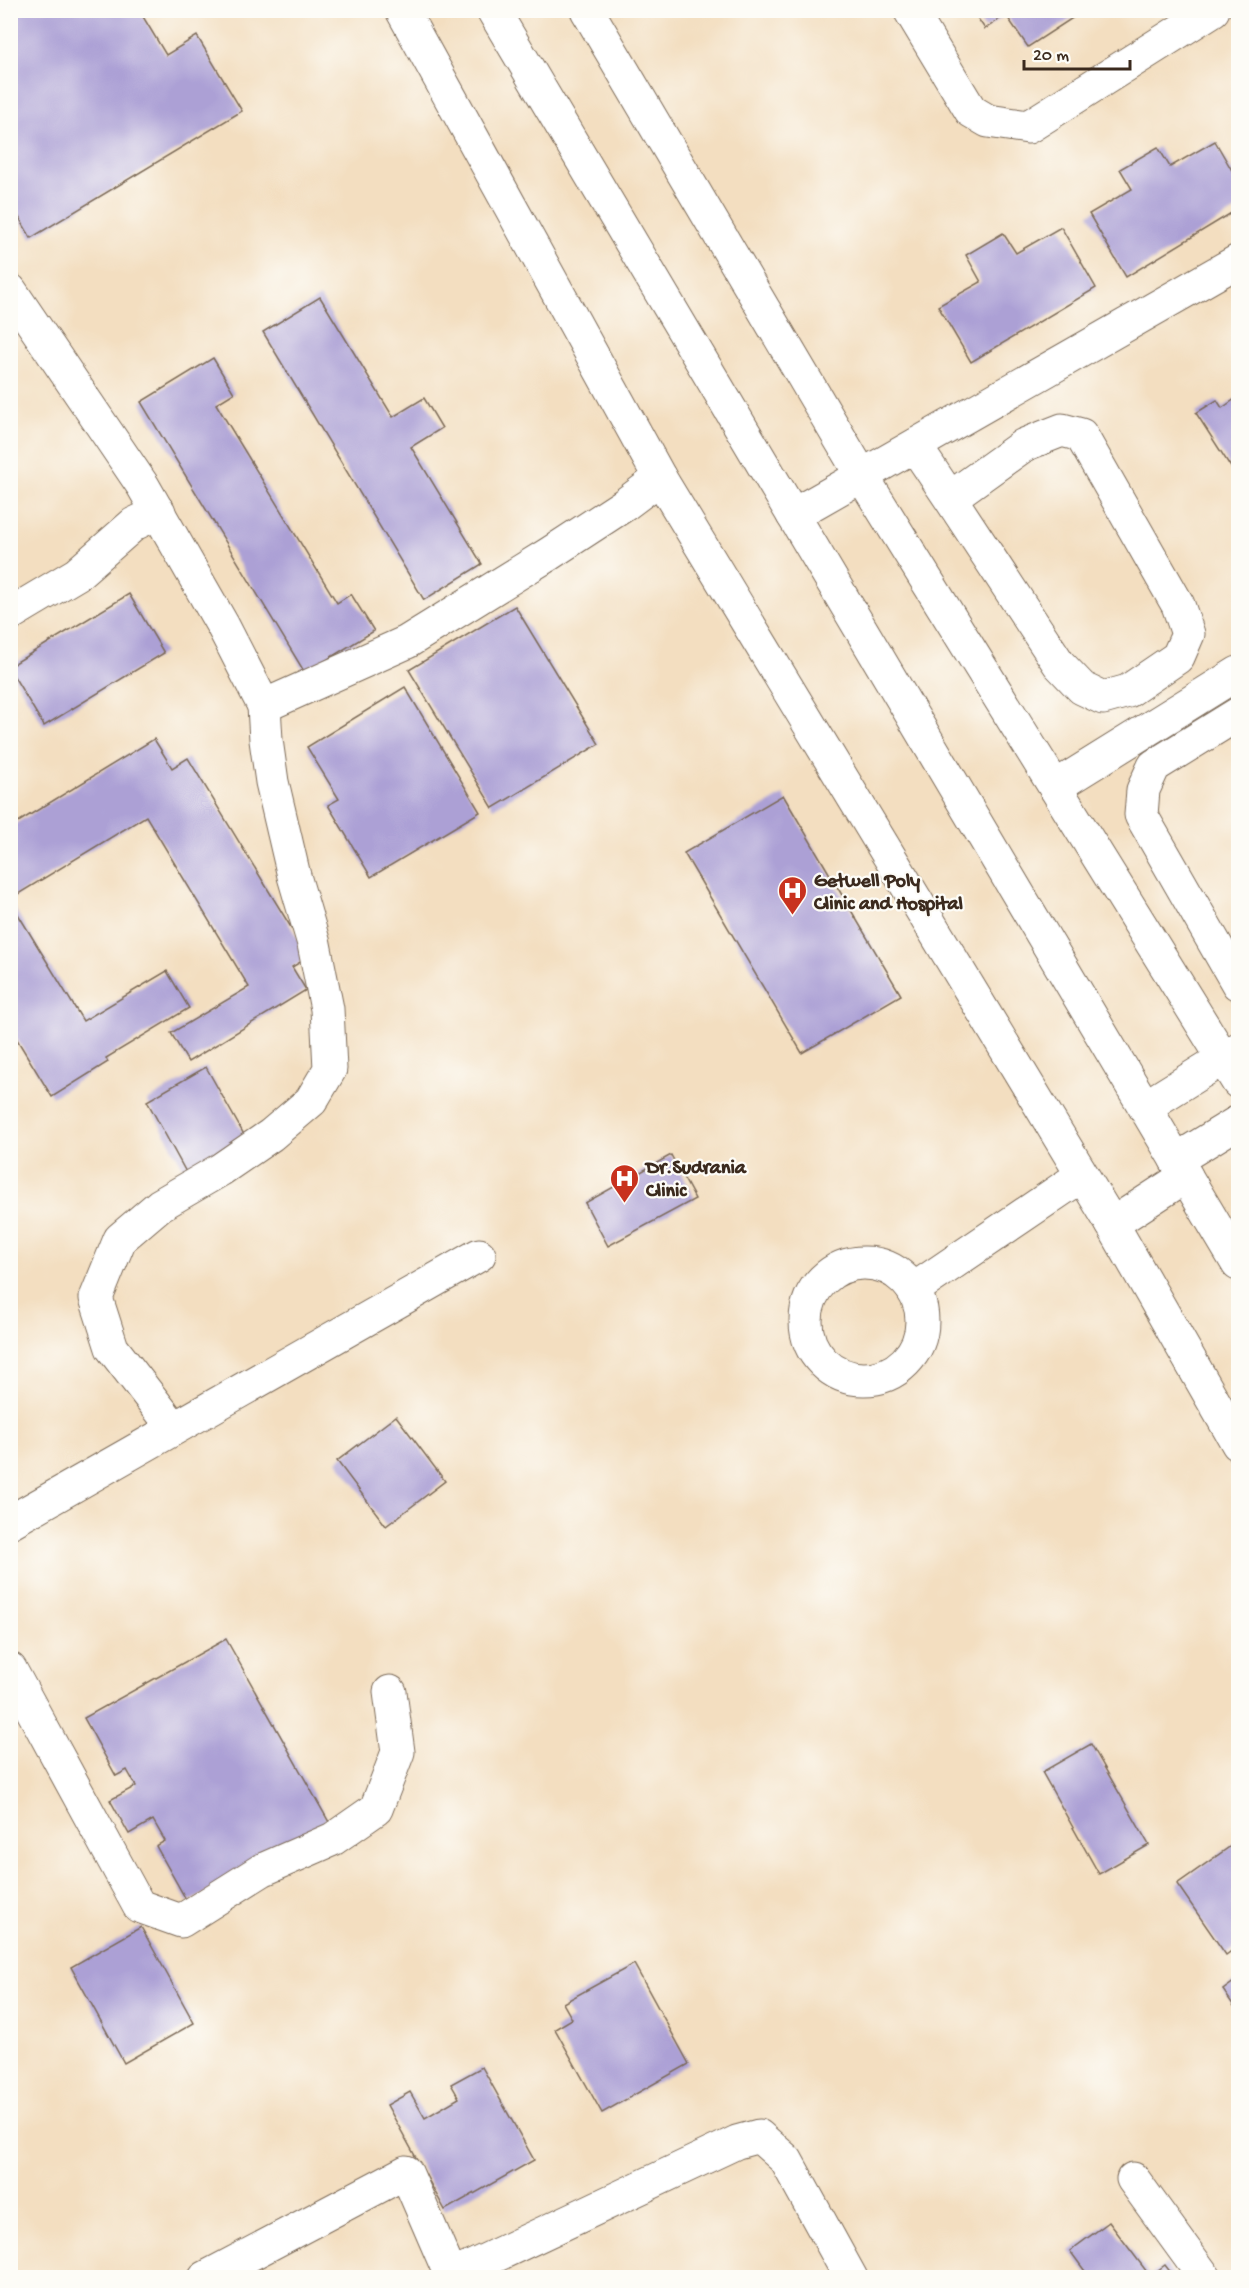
<svg xmlns="http://www.w3.org/2000/svg" width="1249" height="2288" viewBox="0 0 1249 2288" font-family="'Gochi Hand',sans-serif">
<rect width="100%" height="100%" fill="#fdfcf7"/>
<filter id="ink" filterUnits="userSpaceOnUse"><feTurbulence type="fractalNoise" baseFrequency=".0167" numOctaves="2"/><feDisplacementMap in="SourceGraphic" scale="12" xChannelSelector="R" yChannelSelector="G"/><feConvolveMatrix kernelMatrix="1 2 1 2 8 2 1 2 1" color-interpolation-filters="sRGB"/></filter>
<filter id="wash" filterUnits="userSpaceOnUse"><feTurbulence type="fractalNoise" baseFrequency=".008" numOctaves="4" result="noise"/><feDisplacementMap in="SourceGraphic" scale="24" xChannelSelector="R" yChannelSelector="G"/><feGaussianBlur stdDeviation="1.35" result="paint"/><feColorMatrix in="noise" values="0 0 0 0 0 0 0 0 0 0 0 0 0 0 0 0 0 1.4 0 .05"/><feComposite in="paint" operator="in"/></filter>
<g filter="url(#wash)">
<rect width="100%" height="100%" fill="#f3dec0"/>
<g id="blocks">
<g fill="#aca0d5">
<polygon points="10,10 139,10 166,55 197,36 242,111 31,238 10,202"/>
<polygon points="972,10 1070,10 1074,17 1028,47 1006,15 985,29"/>
<polygon points="1215,141 1238,181 1238,209 1126,277 1089,214 1132,189 1120,169 1158,147 1170,167"/>
<polygon points="1061,227 1096,288 971,362 938,306 981,282 966,255 1003,233 1016,253"/>
<polygon points="320,297 393,417 424,398 442,428 411,447 482,564 424,600 263,332"/>
<polygon points="213,358 234,393 216,404 337,603 351,594 374,631 305,673 141,402"/>
<polygon points="1238,397 1238,465 1232,469 1196,413 1217,400 1222,408"/>
<polygon points="129,594 164,653 44,726 10,670 10,666"/>
<polygon points="515,606 599,744 493,808 409,670"/>
<polygon points="405,687 480,812 371,877 328,805 339,799 307,747"/>
<polygon points="154,739 172,768 188,758 309,957 292,967 306,990 188,1062 171,1033 249,987 146,816 10,899 10,827"/>
<polygon points="783,795 901,995 802,1053 684,853"/>
<polygon points="10,901 83,1021 167,971 189,1008 106,1058 108,1062 52,1097 10,1028"/>
<polygon points="206,1067 247,1140 187,1174 147,1101"/>
<polygon points="671,1155 695,1199 608,1246 585,1203"/>
<polygon points="396,1416 445,1481 386,1526 337,1461"/>
<polygon points="226,1639 330,1824 188,1903 156,1846 165,1841 153,1820 129,1834 110,1800 136,1786 127,1770 116,1776 84,1718"/>
<polygon points="1091,1744 1149,1845 1099,1874 1042,1772"/>
<polygon points="1238,1841 1238,1946 1226,1955 1177,1884"/>
<polygon points="141,1927 194,2023 124,2063 71,1967"/>
<polygon points="634,1964 689,2064 602,2113 555,2029 572,2019 563,2003"/>
<polygon points="1238,1979 1238,2012 1223,1990"/>
<polygon points="482,2067 534,2160 445,2210 387,2105 410,2092 425,2118 459,2098 451,2084"/>
<polygon points="1109,2222 1150,2276 1165,2265 1175,2278 1090,2278 1070,2251"/>
</g>
</g>
</g>
<g filter="url(#ink)">
<use href="#blocks" fill-opacity="0" stroke="#7b6957" stroke-width="1.5"/>
<g fill="none" stroke-linecap="round" stroke-linejoin="round">
<defs>
<g id="minor">
<polyline points="587,10 862,476 1238,1082"/>
<polyline points="910,10 971,111 988,121 1028,127 1213,10"/>
<polyline points="10,290 143,486 223,626 264,706 407,642 549,554 624,505 660,478"/>
<polyline points="915,446 950,498 1059,664 1082,688 1103,698 1128,691 1178,657 1188,634 1178,605 1081,435 1062,430 1024,445 950,498"/>
<polyline points="793,515 1238,261"/>
<polyline points="10,614 77,574 134,524 159,512"/>
<polyline points="1238,714 1154,766 1143,790 1141,815 1238,984"/>
<polyline points="1055,787 1238,673"/>
<polyline points="1145,1107 1238,1049"/>
<polyline points="1176,1160 1238,1122"/>
<circle cx="864" cy="1321" r="58"/>
<polyline points="913,1290 1081,1176"/>
<polyline points="174,1428 112,1348 96,1298 120,1239 160,1205 220,1170 271,1135 311,1101 330,1069 327,1009 314,944 294,876 272,782 266,740 264,706"/>
<polyline points="10,1522 479,1255"/>
<polyline points="10,1669 139,1906 181,1921 262,1870 333,1839 376,1809 398,1752 390,1692"/>
<polyline points="1133,2179 1205,2278"/>
<polyline points="205,2278 406,2172 451,2276"/>
<polyline points="448,2278 737,2142 759,2136 786,2160 851,2278"/>
</g>
<g id="major">
<polyline points="402,10 660,478 1112,1224 1238,1444"/>
<polyline points="493,10 1238,1264"/>
<polyline points="1112,1224 1186,1176"/>
</g>
</defs>
<use href="#minor" stroke="#7b6957" stroke-width="35"/>
<use href="#major" stroke="#7b6957" stroke-width="35"/>
<use href="#minor" stroke="#fff" stroke-width="33"/>
<use href="#major" stroke="#fff" stroke-width="33"/>
</g>
</g>
<defs>
<symbol id="hospital-pin" viewBox="-11 -11 22 30"><path d="M0 17L-7.5 6A9.5 9.5 0 1 1 7.5 6Z" fill="#c8321e" stroke="#fdfcf7"/><path d="M-5-5h3v3.5h4V-5h3V5h-3V1.5h-4V5h-3Z" fill="#fff"/></symbol>
</defs>
<g fill-rule="evenodd">
<use href="#hospital-pin" x="776" y="874" width="33" height="45"/>
<use href="#hospital-pin" x="608" y="1162" width="33" height="45"/>
</g>
<g text-anchor="middle" stroke-width="4.5" stroke-linejoin="round" paint-order="stroke">
<g font-size="20" font-weight="bold" fill="#3b2a1e" stroke="#fdfcf7" text-anchor="start">
<text x="814" y="886">Getwell Poly<tspan x="814" dy="23">Clinic and Hospital</tspan></text>
<text x="646" y="1173">Dr.Sudrania<tspan x="646" dy="23">Clinic</tspan></text>
</g>
</g>
<rect width="1249" height="2288" fill="none" stroke="#fdfcf7" stroke-width="36"/>
<path d="M1024 60v9h106v-9" fill="none" stroke="#3b2a1e" stroke-width="3"/>
<text x="1033" y="60" font-size="18" fill="#3b2a1e" stroke="#fdfcf7" stroke-width="4.5" paint-order="stroke">20 m</text>
</svg>
